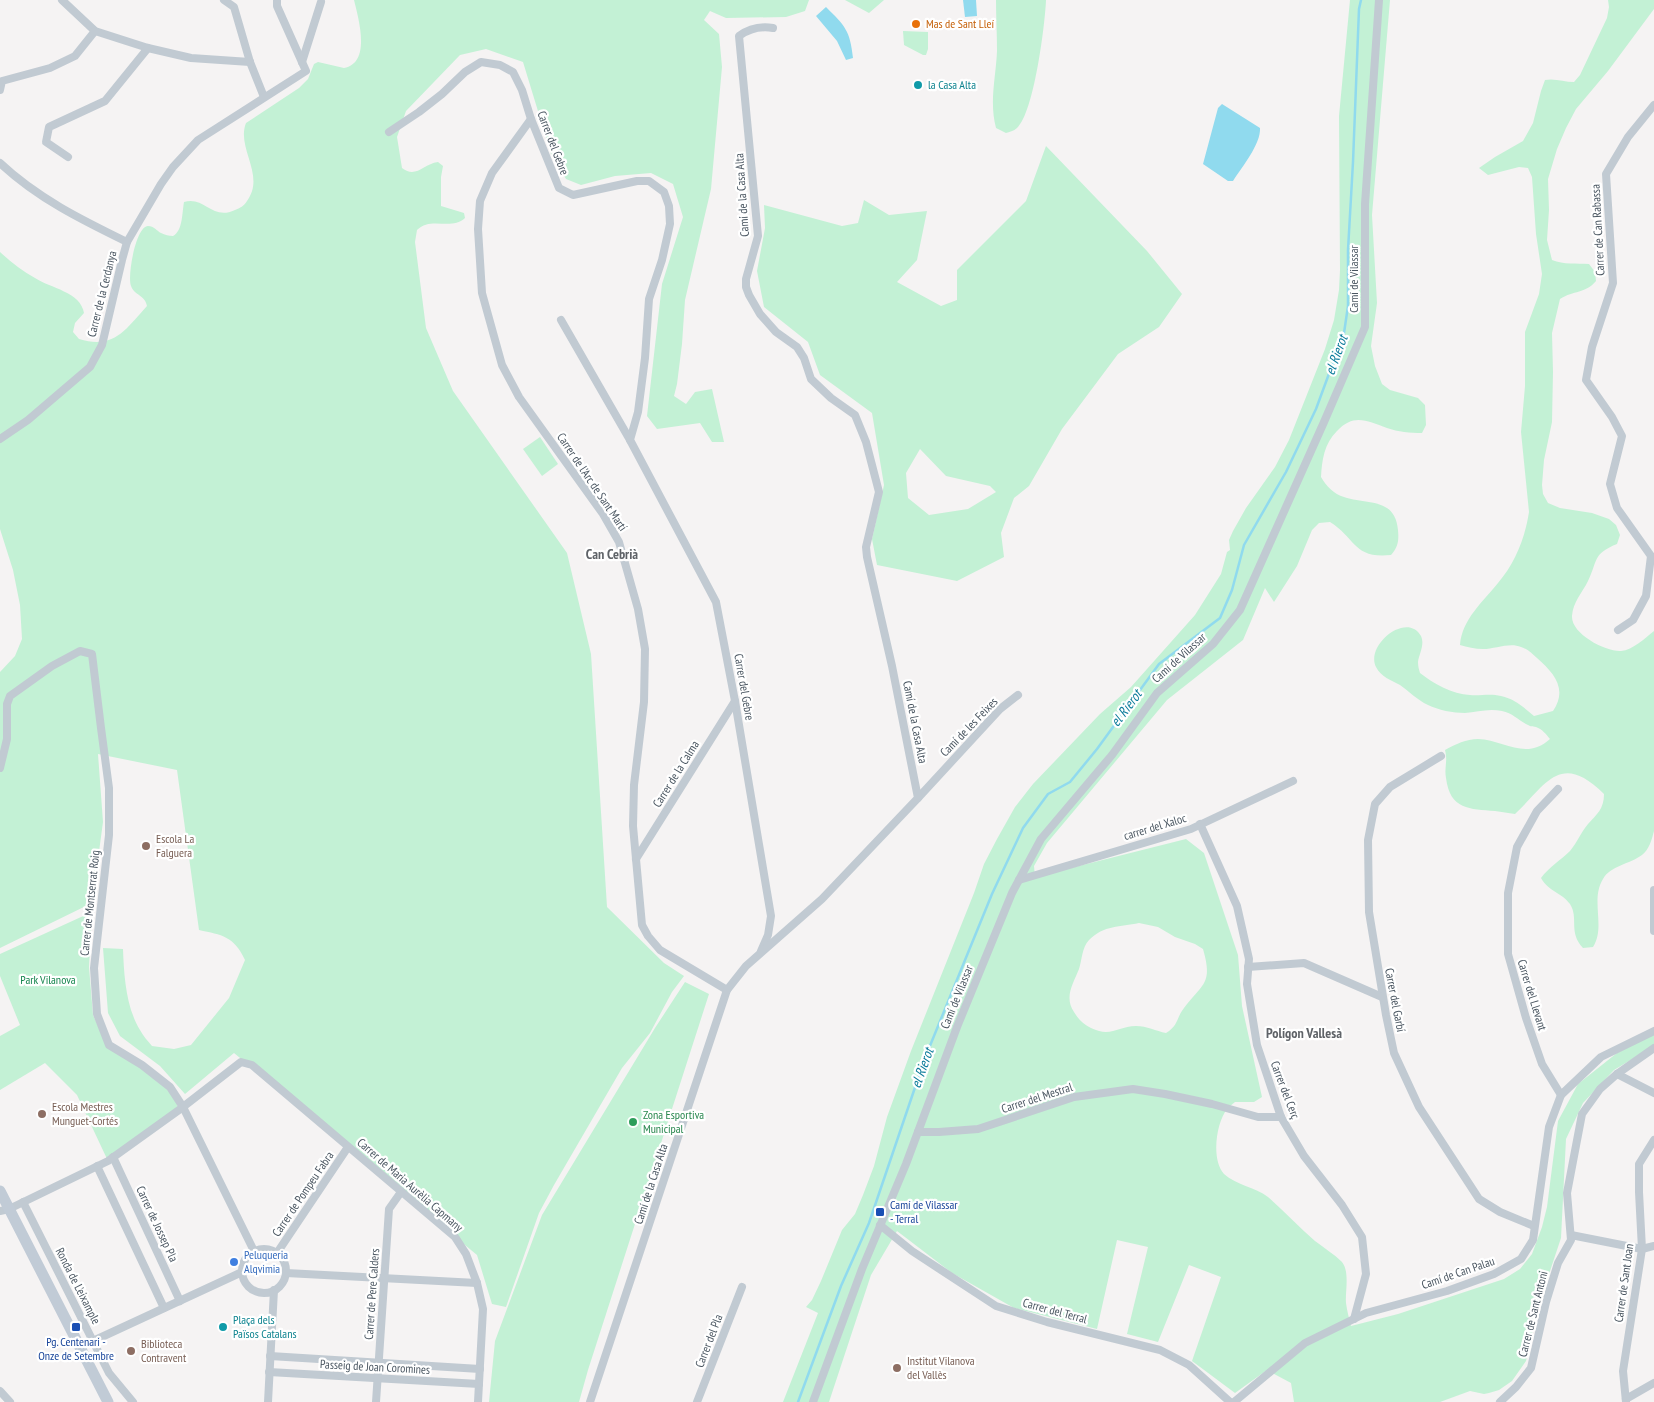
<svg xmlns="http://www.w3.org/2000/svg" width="1654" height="1402" viewBox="0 0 1654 1402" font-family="'PT Sans Narrow',sans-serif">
<rect width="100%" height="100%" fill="#f5f3f3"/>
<g fill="#c3f1d5" fill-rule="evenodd">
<path d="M354,0H809L805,11L786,17L726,18L710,11L704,20L719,34L722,67L711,189L685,300L682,344L677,384L674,396L686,404L695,392L712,389L724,442H712L700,423L657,429L647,416L662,284L683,217L673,184L651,173L615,176L581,185L566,179L552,157L523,62L486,49L460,55L406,111L397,137L402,168C416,179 423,164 438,162L443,166L441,177V206L464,213L465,218C451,231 431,216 417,230L415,242L426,328L453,391L567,553L591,654L607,907L664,963L684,976L672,992L650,1033L622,1068L554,1185L539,1213L506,1307L492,1304L477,1255L234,1053L185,1094L160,1066L120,1036L108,1013L103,948L123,949C124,976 126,1007 140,1030C143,1036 148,1041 152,1046L174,1049L191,1045L229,998L245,960C234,936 222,935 199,930L177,770L98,754L103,822L92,903L0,948V672L15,656L22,639L20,605L13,570L0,529V252C11,262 22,271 35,278C50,288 81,292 84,313L75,323L73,332L79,339C114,350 126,329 147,306C145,295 134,295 131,286C127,276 136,226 148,226C154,226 157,231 161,233C165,235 169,236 173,236C183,231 182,212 184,202C205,196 212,221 235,210C240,208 244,206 247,201C266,175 236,148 246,123L299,88L308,79L314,64L318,62L344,68C372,63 358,17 354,0Z"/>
<polygon points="845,0 884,0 869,13"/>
<path d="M996,0H1046C1045,25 1034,113 1017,128C1014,131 1009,132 1006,133L996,128C989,102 996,77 997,51C997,34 996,17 996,0Z"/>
<path d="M1350,0H1390L1372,215L1377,303L1371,346L1375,366L1382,384L1390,390L1418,398L1425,405L1426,425L1422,433C1410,433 1398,432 1387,428C1367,421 1354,413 1337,431C1324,444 1322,460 1321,477C1326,486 1334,494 1344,497C1367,505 1395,497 1398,530C1399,541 1398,547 1391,555C1353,559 1356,538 1330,522L1319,523L1312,530L1297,566L1274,602L1265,588L1243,640L1167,700L1047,843L1034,866L1035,877L1186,839L1204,853L1238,955L1242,1006L1262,1097L1254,1102H1235C1233,1104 1229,1106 1227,1109C1216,1123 1211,1160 1224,1174C1236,1185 1255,1187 1268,1197C1284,1211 1299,1227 1315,1241C1324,1248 1334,1254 1342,1262C1350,1272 1345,1292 1346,1303C1347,1311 1349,1318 1351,1326L1398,1314L1504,1279L1520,1269L1532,1254L1542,1227L1547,1207L1558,1121L1578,1084L1617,1053L1654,1034V1046L1614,1070L1583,1103L1566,1139L1561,1238L1537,1310L1526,1361L1512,1381L1499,1390L1489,1393L1484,1394L1470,1391L1440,1402H1294L1291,1383L1267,1370L1235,1393L1192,1361L1221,1277L1189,1265L1158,1342L1127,1334L1148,1247L1117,1240L1097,1329L1014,1308L952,1273L897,1231L871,1275L829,1402H783L818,1313L806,1307L812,1300L821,1281L842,1230L855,1214L863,1195L874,1166L887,1117L911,1051L974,893L984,864L997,839L1015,807L1033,784L1100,714L1131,687L1195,615L1221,574L1227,552L1230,550L1229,540L1233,531L1246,508L1275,467L1289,440L1325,349L1334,320L1339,290L1340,270L1339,116ZM1139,923L1158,927L1175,937L1195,944L1203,949C1213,984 1203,983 1184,1008C1176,1018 1179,1025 1166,1033C1156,1031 1147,1026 1136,1026C1118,1026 1111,1038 1091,1028C1084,1025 1078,1019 1074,1012C1064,997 1073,984 1079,969C1082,960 1082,947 1089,940C1104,925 1120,927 1139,923Z"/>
<path d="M1608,0H1654V9L1608,71L1576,109L1566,128L1557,149L1548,179L1549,210L1547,240L1552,260C1564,265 1576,263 1589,264L1595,272L1596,281C1585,294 1574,290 1560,299L1552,333L1553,372L1552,422L1544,460L1542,485L1543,494L1548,503L1560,508L1592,513L1609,519L1616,525L1620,535L1617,544C1592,554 1598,561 1588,581C1582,593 1573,602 1572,616C1571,634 1606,652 1621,651C1633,650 1645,638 1654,631V831C1652,839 1649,850 1642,855C1630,864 1610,866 1603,879C1590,900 1606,927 1593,947L1583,948C1568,932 1579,918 1570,904C1561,892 1549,892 1541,878C1549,867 1561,860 1570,851C1577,843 1581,832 1588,824C1597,814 1604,809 1604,794C1560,750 1546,785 1515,814C1508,813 1502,812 1495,811C1470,809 1450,810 1446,778C1444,767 1448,762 1445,750C1456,744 1466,739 1478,739C1504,740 1526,761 1550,739C1546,734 1542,729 1536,727C1532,726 1531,727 1528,725C1519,721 1513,713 1502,711C1489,708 1477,712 1465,713C1453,713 1438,710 1428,705C1417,700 1409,691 1400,685C1391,680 1381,677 1376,667C1365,645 1407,611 1421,636C1425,645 1419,654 1418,662C1418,666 1419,670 1420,673C1434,684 1452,694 1470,695C1481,696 1490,693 1501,696C1515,699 1523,707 1534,716L1553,711C1568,689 1554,673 1537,658C1532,654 1528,649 1521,647C1510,642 1495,649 1483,649C1475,649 1467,647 1460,645C1462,619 1483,602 1498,583C1515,563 1525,538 1529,512L1521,432L1525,386V332L1539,294L1542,274L1536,234L1532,177L1528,168L1519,167L1488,175L1479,168L1495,157L1523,141L1533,123L1541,91L1545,80C1555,78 1564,82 1574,82L1580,75L1607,18L1609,7Z"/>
<polygon points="903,31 928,32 928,49 926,55 923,55 904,45"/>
<path d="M1046,146L1147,251L1182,294L1159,327L1118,354L1062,429L1029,486L1014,498L1001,533L1004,557L957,581L877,565L872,539L884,485L872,413L820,375L808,342L764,307L757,271L765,228L764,205L842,226L858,223L864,200L889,215L927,211L917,260L897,282L941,306L957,300V270L1026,201ZM920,449L946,476L990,486L996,492L968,509L929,515L908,498L906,473Z"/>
<polygon points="540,437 558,464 542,476 523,449"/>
<polygon points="92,912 89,967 93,1015 106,1044 166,1086 178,1104 174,1114 108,1161 77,1095 45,1063 0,1090 0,1036 20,1025 0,976 0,954"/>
<polygon points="685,982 709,994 588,1370 579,1402 489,1402 495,1341 542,1215 655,1028"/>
</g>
<g fill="#90daee">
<polygon points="963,0 976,0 977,16 965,17"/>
<path d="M826,7C845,26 850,30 853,58L846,60L837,41L816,16Z"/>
<path d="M1222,104L1260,128C1261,144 1242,167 1233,181H1228L1203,164L1218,108Z"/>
</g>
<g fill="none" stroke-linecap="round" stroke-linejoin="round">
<polyline stroke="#90daee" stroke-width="2.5" points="798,1402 841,1286 869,1223 925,1058 992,894 1023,828 1048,794 1070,782 1097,749 1159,664 1220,618 1232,590 1244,545 1286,472 1316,409 1344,333 1348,306 1348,250 1353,162 1359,9 1361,0"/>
<g stroke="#c1cad2" stroke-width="8">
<polyline points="62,0 95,31 148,48 191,58 250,62"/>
<polyline points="224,0 234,7 250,62 264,97"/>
<polyline points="302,62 321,2"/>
<polyline points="0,90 2,81 50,68 75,56 95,31"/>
<polyline points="531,119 492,173 480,201 478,229 482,293 502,365 519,397 603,514 619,542 638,609 645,649 644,702 634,785 633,826 642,925 648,936 660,950 727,990"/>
<polyline points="389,132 419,112 442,94 465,72 481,62 500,65 513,72 522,90 531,119 559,188 573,195 637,181 649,181 664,192 669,206 670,224 662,260 649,299 645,358 638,412 630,440 716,602 735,701 771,916 768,935 761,951"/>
<polyline points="68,157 46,142 49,127 105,101 148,48"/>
<path d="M0,163C37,198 82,220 127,242"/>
<polyline points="561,320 630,440"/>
<polyline points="0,439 28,420 90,367 102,345 122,260 127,242 161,184 173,167 198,140 306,71 277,6 277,0"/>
<polyline points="1618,630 1633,620 1646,596 1651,556 1617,508 1610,484 1622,436 1612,417 1586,380 1592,347 1613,283 1606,174 1628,137 1654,105"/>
<polyline points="1441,756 1390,787 1375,804 1368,840 1369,912 1386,1015 1394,1053 1419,1107 1479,1199 1500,1212 1534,1226"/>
<polyline points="0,768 7,739 7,704 10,696 52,666 80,651 92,654 101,728 109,788 109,835 94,968 97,1014 109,1045 142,1065 170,1087 183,1107 254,1251"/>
<polyline points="1558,789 1537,811 1517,847 1508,893 1508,954 1526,1018 1542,1064 1561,1095"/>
<polyline points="918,798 1000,709 1018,695"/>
<polyline points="1200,824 1237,906 1249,959 1247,984 1257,1045 1281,1117 1304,1156 1342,1205 1362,1237 1366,1274 1354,1319"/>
<polyline points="636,859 735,701"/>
<polyline points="1019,880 1191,829 1293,781"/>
<polyline points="1654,890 1654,931"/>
<polyline points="1248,967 1304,963 1382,997"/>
<polyline points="1617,1074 1654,1093"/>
<polyline points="918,1132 939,1132 978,1129 1074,1097 1133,1089 1165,1094 1212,1104 1258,1117 1281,1117"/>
<polyline points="113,1157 180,1301"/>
<polyline points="97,1166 164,1308"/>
<polyline points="23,1202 109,1373 133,1402"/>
<polyline points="0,1211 9,1209 108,1161 179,1110 241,1062 252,1065 455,1237 466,1254 477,1283 483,1309 478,1402"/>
<polyline points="880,1225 912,1251 996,1306 1047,1322 1160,1350 1189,1365 1230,1402"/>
<polyline points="1571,1235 1642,1249 1654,1246"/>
<circle cx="264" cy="1271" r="22"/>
<polyline points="277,1253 348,1147"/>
<polyline points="286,1273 477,1283"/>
<polyline points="93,1341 242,1272"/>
<polyline points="270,1356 480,1369"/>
<polyline points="269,1372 479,1384"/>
<polyline points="0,1391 10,1402"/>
<polyline points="1626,1399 1654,1383"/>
<polyline points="268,1402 274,1290"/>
<polyline points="376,1402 389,1209 401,1192"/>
<path d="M590,1402L727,990L746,966L822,899L918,798L892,666L867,557L866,547L879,492L866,442L855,415L831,398L811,379L804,358L797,347L776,332L760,314L749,295L746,287V279L758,236L739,36C750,28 761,26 773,28"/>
<polyline points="697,1402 742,1287"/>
<polyline points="813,1402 862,1269 906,1164 957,1027 1012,893 1041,839 1112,755 1157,693 1213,644 1240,610 1324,422 1365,327 1365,204 1379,0"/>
<polyline points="1234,1402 1305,1343 1366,1313 1447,1291 1494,1274 1521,1259 1533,1240 1549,1127 1561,1095 1601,1057 1654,1031"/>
<polyline points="1500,1402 1516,1387 1531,1368 1546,1302 1558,1263 1571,1240 1567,1193 1582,1114 1600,1089 1617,1074 1654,1048"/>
<polyline points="1626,1402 1623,1371 1642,1249 1639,1192 1639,1164 1654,1140"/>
</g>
<polyline stroke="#c1cbd6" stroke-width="11" points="0,1191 108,1402"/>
</g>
<circle fill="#e8710a" stroke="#fff" stroke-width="2" cx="916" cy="24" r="5"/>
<g fill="#0f9aa8" stroke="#fff" stroke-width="2">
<circle cx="918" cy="85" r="5"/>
<circle cx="223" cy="1327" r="5"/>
</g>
<g fill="#8d6e63" stroke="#fff" stroke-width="2">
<circle cx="146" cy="846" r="5"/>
<circle cx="42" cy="1114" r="5"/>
<circle cx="131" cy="1351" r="5"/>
<circle cx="897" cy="1368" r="5"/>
</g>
<circle fill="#2e9e5b" stroke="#fff" stroke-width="2" cx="633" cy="1122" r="5"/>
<g fill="#1a4fb4" stroke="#fff" stroke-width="2">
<rect x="875" y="1207" width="10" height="10" rx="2.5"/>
<rect x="71" y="1322" width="10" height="10" rx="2.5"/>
</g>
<circle fill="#3f7fe0" stroke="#fff" stroke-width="2" cx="234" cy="1262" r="5"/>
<g text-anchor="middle" stroke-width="4.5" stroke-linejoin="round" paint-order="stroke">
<g font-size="12" fill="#c56008" stroke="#fff" text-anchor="start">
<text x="926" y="28">Mas de Sant Lleí</text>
</g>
<g font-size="12" fill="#0d838f" stroke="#fff" text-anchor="start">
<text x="928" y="89">la Casa Alta</text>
<text x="233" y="1324">Plaça dels<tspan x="233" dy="14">Països Catalans</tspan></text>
</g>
<g font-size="12" fill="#4a5661" stroke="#fff">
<text transform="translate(553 143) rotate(69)" y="4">Carrer del Gebre</text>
<text transform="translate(742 195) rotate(-94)" y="4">Camí de la Casa Alta</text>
<text transform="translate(1598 230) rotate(-93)" y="4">Carrer de Can Rabassa</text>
<text transform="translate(1354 279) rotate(-90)" y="4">Camí de Vilassar</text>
<text transform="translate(102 294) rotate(-76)" y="4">Carrer de la Cerdanya</text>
<text transform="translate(592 482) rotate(56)" y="4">Carrer de l'Arc de Sant Martí</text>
<text transform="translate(1179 658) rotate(-42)" y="4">Camí de Vilassar</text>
<text transform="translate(744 687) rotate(80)" y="4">Carrer del Gebre</text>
<text transform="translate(915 722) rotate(79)" y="4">Camí de la Casa Alta</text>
<text transform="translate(969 727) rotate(-46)" y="4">Camí de les Feixes</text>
<text transform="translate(676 774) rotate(-58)" y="4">Carrer de la Calma</text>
<text transform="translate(1155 827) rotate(-17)" y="4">carrer del Xaloc</text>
<text transform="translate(90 903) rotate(-84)" y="4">Carrer de Montserrat Roig</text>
<text transform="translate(1532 995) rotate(73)" y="4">Carrer del Llevant</text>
<text transform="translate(957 997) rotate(-68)" y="4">Camí de Vilassar</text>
<text transform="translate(1395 1000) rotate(79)" y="4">Carrer del Garbí</text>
<text transform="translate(1285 1090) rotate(69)" y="4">Carrer del Cerç</text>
<text transform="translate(1037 1098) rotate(-18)" y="4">Carrer del Mestral</text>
<text transform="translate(651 1184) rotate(-72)" y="4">Camí de la Casa Alta</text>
<text transform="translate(410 1185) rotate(41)" y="4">Carrer de Maria Aurèlia Capmany</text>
<text transform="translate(303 1194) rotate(-56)" y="4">Carrer de Pompeu Fabra</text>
<text transform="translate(157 1224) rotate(65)" y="4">Carrer de Jossep Pla</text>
<text transform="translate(1458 1273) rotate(-19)" y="4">Camí de Can Palau</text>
<text transform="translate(1624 1283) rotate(-82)" y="4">Carrer de Sant Joan</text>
<text transform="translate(78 1286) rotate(63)" y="4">Ronda de L'eixample</text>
<text transform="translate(372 1294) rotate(-86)" y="4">Carrer de Pere Calders</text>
<text transform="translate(1055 1311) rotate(15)" y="4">Carrer del Terral</text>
<text transform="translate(1533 1314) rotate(-76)" y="4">Carrer de Sant Antoni</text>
<text transform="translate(709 1341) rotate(-69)" y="4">Carrer del Pla</text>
<text transform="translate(375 1367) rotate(3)" y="4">Passeig de Joan Coromines</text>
</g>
<g font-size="12" fill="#785e54" stroke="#fff" text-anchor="start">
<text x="156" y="843">Escola La<tspan x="156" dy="14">Falguera</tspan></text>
<text x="52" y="1111">Escola Mestres<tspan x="52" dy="14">Munguet-Cortés</tspan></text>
<text x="141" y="1348">Biblioteca<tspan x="141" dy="14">Contravent</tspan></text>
<text x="907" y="1365">Institut Vilanova<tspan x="907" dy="14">del Vallès</tspan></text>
</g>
<g font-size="12" fill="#17864f" stroke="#fff">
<text x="48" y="984">Park Vilanova</text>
</g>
<g font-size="12" fill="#27864d" stroke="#fff" text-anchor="start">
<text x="643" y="1119">Zona Esportiva<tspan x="643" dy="14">Municipal</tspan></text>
</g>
<g font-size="12" fill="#164399" stroke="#fff" text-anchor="start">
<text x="890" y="1209">Camí de Vilassar<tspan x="890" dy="14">- Terral</tspan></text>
<text x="76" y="1346" text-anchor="middle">Pg. Centenari -<tspan x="76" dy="14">Onze de Setembre</tspan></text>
</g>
<g font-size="12" fill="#366cbe" stroke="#fff" text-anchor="start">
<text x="244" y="1259">Peluqueria<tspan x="244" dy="14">Alqvimia</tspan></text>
</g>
<g font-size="14" font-style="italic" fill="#0c7c9b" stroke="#fff">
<text transform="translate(1336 355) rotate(-70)" y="5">el Rierot</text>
<text transform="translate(1126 708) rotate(-53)" y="5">el Rierot</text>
<text transform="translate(922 1068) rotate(-70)" y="5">el Rierot</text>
</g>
<g font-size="14" font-weight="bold" fill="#5f6368" stroke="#fff">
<text x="612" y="559">Can Cebrià</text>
<text x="1304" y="1038">Polígon Vallesà</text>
</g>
</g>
</svg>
